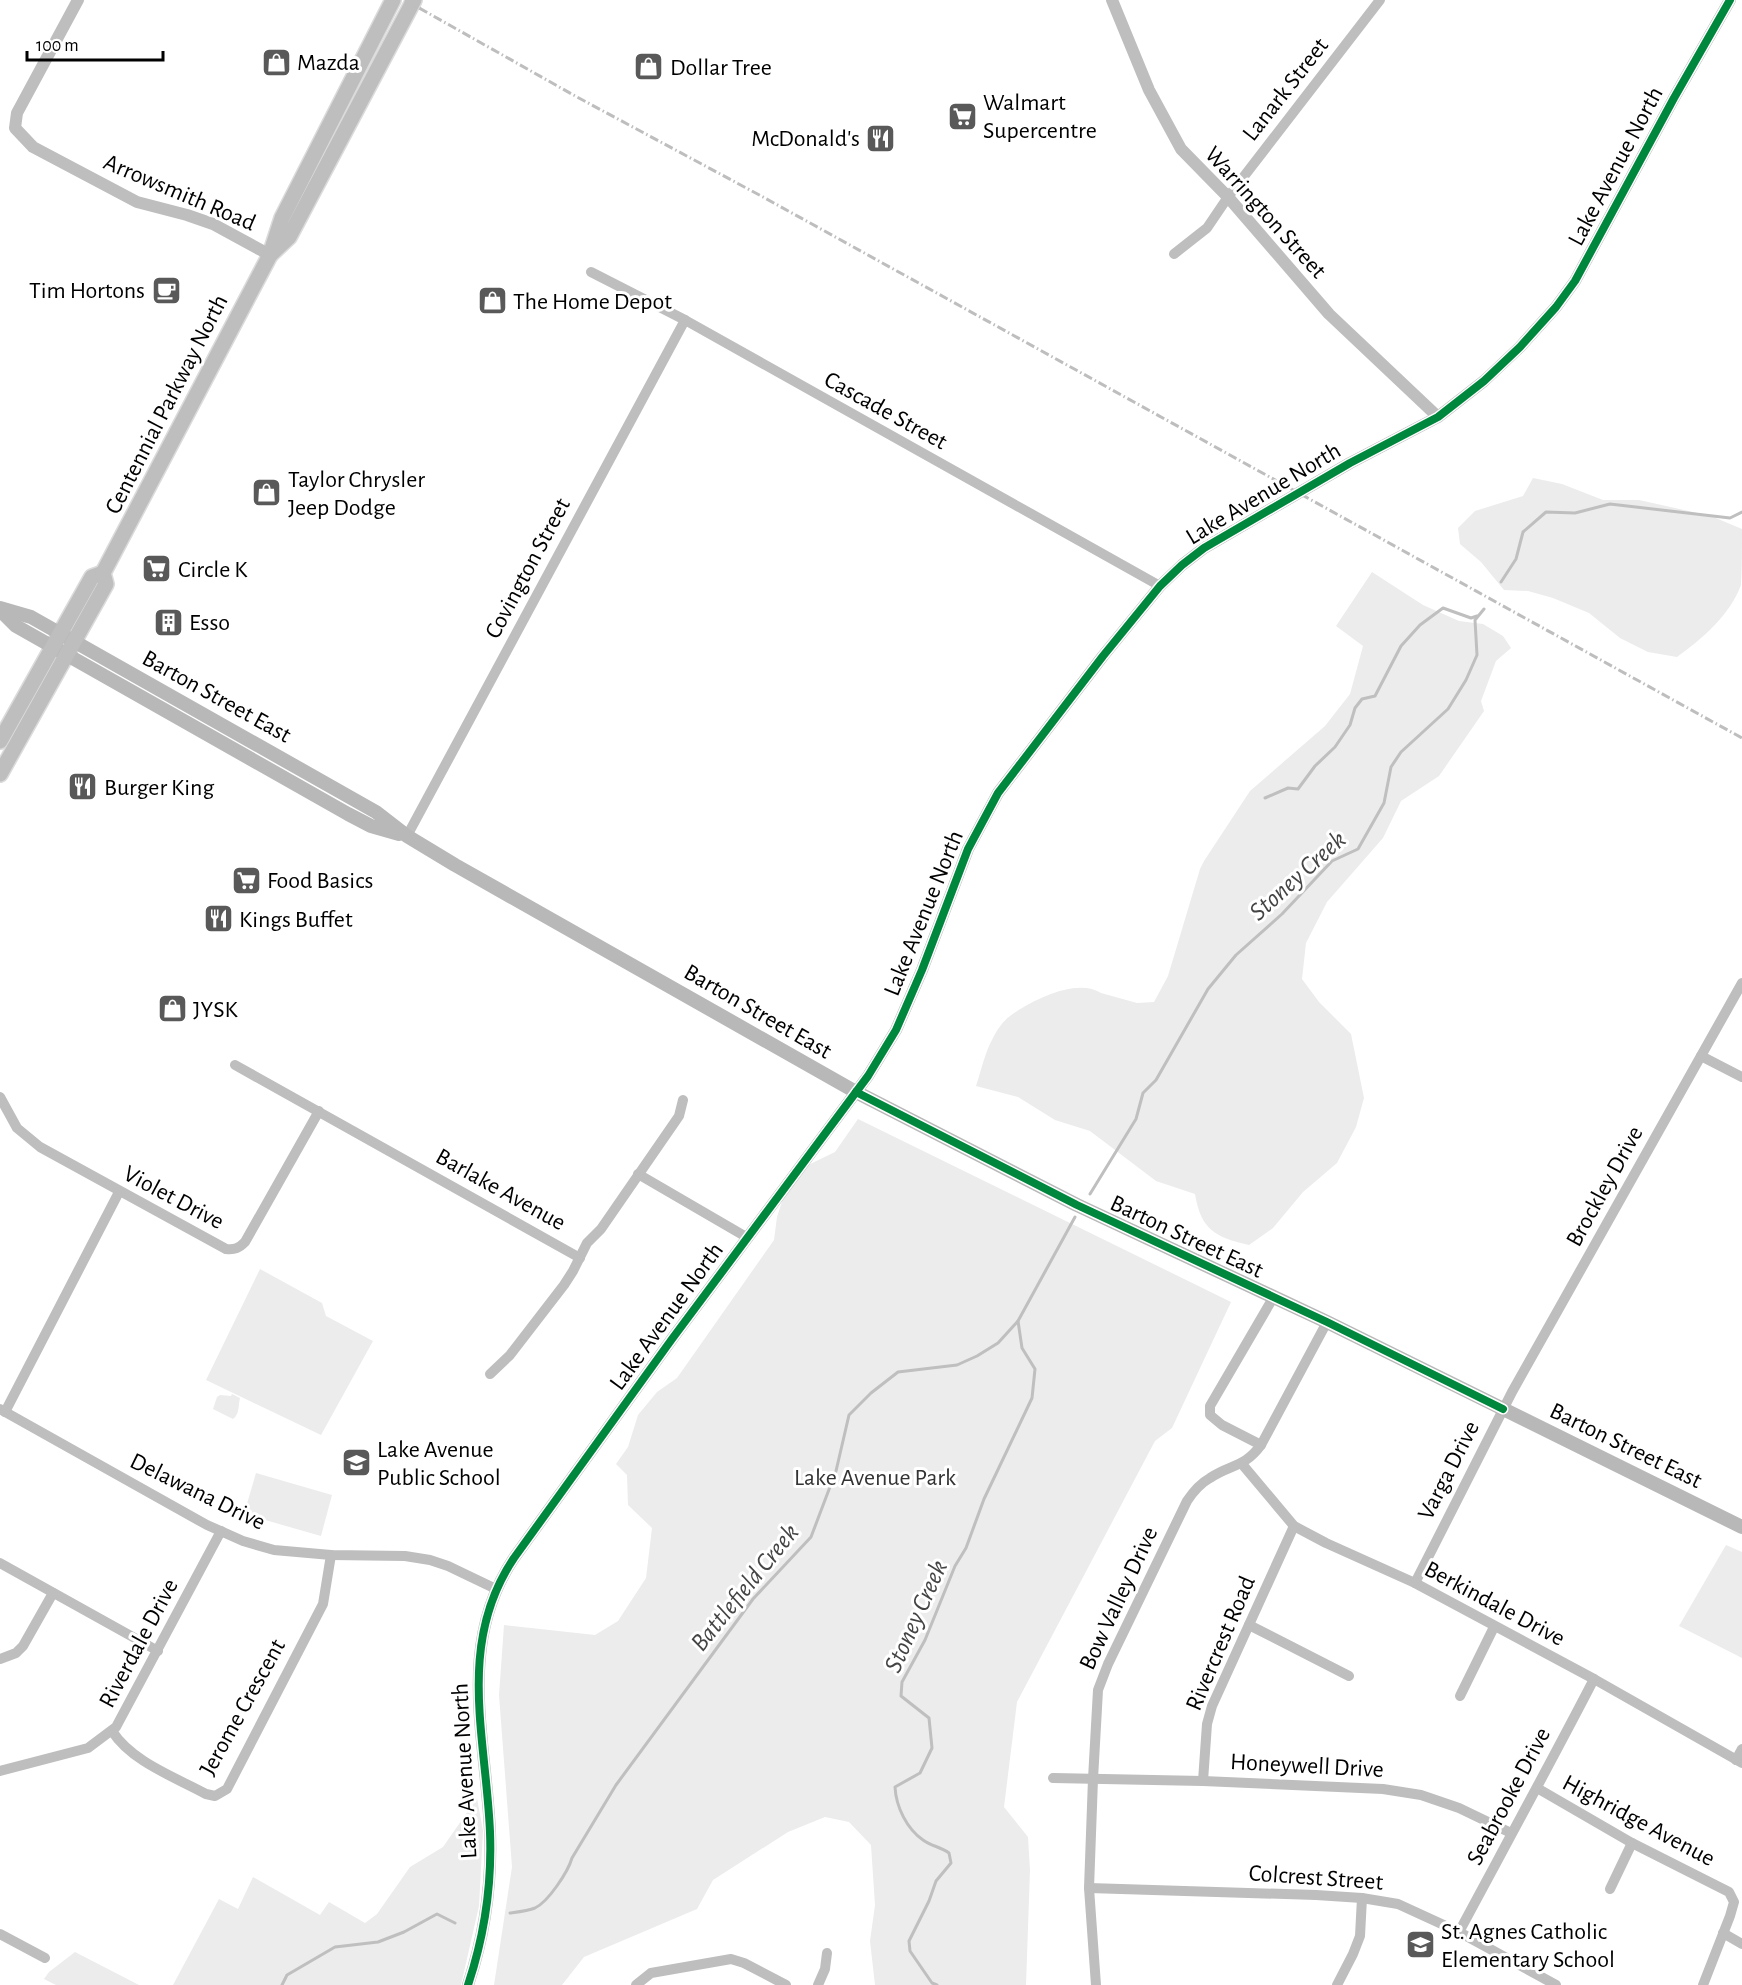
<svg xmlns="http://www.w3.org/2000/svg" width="1742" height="1985" viewBox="0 0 1742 1985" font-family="'Alegreya Sans',sans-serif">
<rect width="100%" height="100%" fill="#fff"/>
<g fill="#ececec">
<path d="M1533,478L1562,484L1603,500H1639L1711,516L1742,529C1742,542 1742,574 1741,585C1730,615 1702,639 1677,657L1648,652L1620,638L1589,613L1553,598L1528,591L1504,590L1481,562L1460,544L1458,528L1475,511L1523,496Z"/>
<path d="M1372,572L1423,605L1459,621L1483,624L1503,636L1511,648L1496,661L1481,701L1484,711L1439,776L1401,801L1383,838L1327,902L1306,943L1302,979L1319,1002L1351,1034L1364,1098L1356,1127L1337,1163L1303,1192L1273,1228L1249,1245C1215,1237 1201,1230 1195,1194L1156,1181L1090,1131L1055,1120L1018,1097L976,1086C981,1071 985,1052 993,1038C996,1031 1004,1020 1010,1016C1030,1001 1077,977 1101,993L1137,1003L1154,1002L1168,976L1200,869L1204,861L1250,791L1325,726L1350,694L1363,646L1336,626Z"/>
<polygon points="858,1119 1231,1302 1172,1428 1155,1441 1017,1702 1004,1807 1028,1837 1030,1870 1026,1985 875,1985 870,1941 875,1905 871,1845 849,1822 825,1817 788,1832 713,1880 697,1909 584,1957 562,1985 494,1985 512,1867 499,1695 504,1625 595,1635 618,1621 646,1578 652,1528 628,1505 627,1475 616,1464 628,1447 638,1415 657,1392 677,1378 774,1240 777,1217 786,1189 804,1167 835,1152"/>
<polygon points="260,1269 322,1303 326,1316 373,1341 321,1435 206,1380"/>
<path d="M232,1394L240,1398C238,1405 240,1414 233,1419L213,1409L217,1397L220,1395L231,1396Z"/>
<polygon points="256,1473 332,1495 321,1536 244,1514"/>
<polygon points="1726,1545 1742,1552 1742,1658 1679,1626"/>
<polygon points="477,1798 483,1831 479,1906 461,1985 173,1985 219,1899 238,1909 253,1877 320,1915 329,1902 365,1923 377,1914 410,1867 443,1847"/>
<polygon points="75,1952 139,1985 56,1985 44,1979 49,1972"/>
</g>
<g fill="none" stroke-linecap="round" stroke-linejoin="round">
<g stroke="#bfbfbf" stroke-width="3">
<polyline points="1501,582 1516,559 1523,532 1546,512 1575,513 1610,504 1730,518 1742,512"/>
<polyline points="1265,798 1288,788 1298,789 1315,766 1335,747 1350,725 1355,708 1362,699 1375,696 1401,646 1420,625 1443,608 1471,618 1477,616"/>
<polyline points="1090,1194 1136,1119 1143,1093 1156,1080 1208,989 1236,955 1282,914 1332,861 1358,849 1384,803 1391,767 1401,752 1448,709 1466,680 1477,655 1475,620 1484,609"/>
<path d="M510,1913C518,1912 528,1911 535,1908C548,1902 568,1872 572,1858L616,1785L753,1599L811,1537L836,1471L849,1415L871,1393L898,1372L957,1365L977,1356L998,1343L1018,1321L1075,1217"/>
<polyline points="282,1985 287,1975 335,1947 378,1942 404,1932 437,1914 455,1923"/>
<path d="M937,1985L932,1983L910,1951L909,1941L929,1901L936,1881L951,1863L949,1853C941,1847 931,1846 923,1840C907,1829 896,1807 895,1787L920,1773L932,1748L929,1718L901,1696L902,1682L925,1640L955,1566L966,1548L984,1499L1032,1398L1035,1369L1022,1348L1018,1321"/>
</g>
<defs>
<g id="primary">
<polyline points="270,255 289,237 414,0"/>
<polyline points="0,741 92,577 103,573"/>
<polyline points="0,774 106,584 103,573 270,255 282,218 393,0"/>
</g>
</defs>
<use href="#primary" stroke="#dbdbdb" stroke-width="18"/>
<g stroke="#bebebe" stroke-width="10">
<polyline points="1174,254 1207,228 1228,197 1380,0"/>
<polyline points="591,272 685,320 1160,586"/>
<polyline points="407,836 685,320"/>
<polyline points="1701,1056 1742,1077"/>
<polyline points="235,1065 580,1258"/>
<path d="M0,1097L17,1128L40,1147L226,1249C235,1250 239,1248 245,1242L319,1111"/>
<polyline points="638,1174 748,1238"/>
<polyline points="490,1374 510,1355 564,1285 573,1271 587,1243 601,1229 679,1116 683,1100"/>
<polyline points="0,1409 207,1525 243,1541 274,1550 331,1555 405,1556 430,1560 448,1566 496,1589"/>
<polyline points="5,1412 119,1192"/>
<polyline points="1261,1445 1222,1425 1210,1415 1210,1406 1273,1298"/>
<polyline points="1242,1464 1294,1526 1326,1543 1415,1583 1594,1679 1742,1763"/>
<polyline points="0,1563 158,1651"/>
<polyline points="1415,1583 1512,1392 1742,983"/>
<polyline points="1249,1625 1349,1676"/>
<polyline points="0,1659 16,1653 23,1646 53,1593"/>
<polyline points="1460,1696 1494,1627"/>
<path d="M112,1731C132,1762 175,1777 206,1794L215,1796L227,1789L323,1604L331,1555"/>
<polyline points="1736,1760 1742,1749"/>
<polyline points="0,1771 88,1748 116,1727 221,1531"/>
<polyline points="1053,1778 1203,1781 1383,1789 1421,1795 1459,1808 1511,1833"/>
<polyline points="1203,1781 1207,1724 1212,1706 1294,1526"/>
<polyline points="1537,1788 1632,1843 1729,1892 1734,1902 1730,1916 1703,1985"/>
<polyline points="1089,1888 1316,1895 1362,1898 1398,1904 1459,1932 1556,1985"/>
<polyline points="1610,1889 1632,1843"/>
<path d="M1459,1932C1504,1848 1550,1764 1594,1679"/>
<polyline points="1723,1933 1742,1944"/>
<polyline points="0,1934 45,1958"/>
<polyline points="636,1985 651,1973 731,1959 744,1963 786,1985"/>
<polyline points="818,1985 825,1969 827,1953"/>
<path d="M1096,1985L1089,1888L1093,1779L1098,1690L1108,1664L1187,1501C1193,1492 1201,1483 1210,1478C1231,1464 1244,1468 1261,1445L1327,1322"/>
<polyline points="1337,1985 1353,1954 1360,1936 1362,1898"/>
</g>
<g stroke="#bebebe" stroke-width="12">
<polyline points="78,0 17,113 15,128 33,147 137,202 187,215 213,224 270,255"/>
<polyline points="1112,0 1149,90 1181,149 1228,197 1329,314 1438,417"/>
<path d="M468,1985C484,1937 492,1883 490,1832C486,1737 456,1644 514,1558L672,1339L868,1076L896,1030L922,970L968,849L998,793L1103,656L1160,586L1182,565L1204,548L1350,463L1438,417L1484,381L1520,347L1556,307L1575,281L1674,98L1730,0"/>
</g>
<g stroke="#b8b8b8" stroke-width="14">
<polyline points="0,608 31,617 376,812 407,836 455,865 856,1092 1077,1205 1327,1322 1742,1527"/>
<polyline points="0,610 16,626 348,814 371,826 399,834"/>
</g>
<use href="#primary" stroke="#bebebe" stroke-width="15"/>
<polyline stroke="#bebebe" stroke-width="3" stroke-dasharray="9 3 1.5 3" stroke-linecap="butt" points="405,0 577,97 763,197 1742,738"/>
<defs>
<g id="cycleway">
<polyline points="856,1092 1077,1205 1327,1322 1503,1409"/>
<path d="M468,1985C484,1937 492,1883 490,1832C486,1737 456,1644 514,1558L672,1339L868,1076L896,1030L922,970L968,849L998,793L1103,656L1160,586L1182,565L1204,548L1350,463L1438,417L1484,381L1520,347L1556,307L1575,281L1674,98L1730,0"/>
</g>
</defs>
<use href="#cycleway" stroke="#fff" stroke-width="11"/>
<use href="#cycleway" stroke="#00873e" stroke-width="8"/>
</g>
<defs>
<symbol id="shop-square" viewBox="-11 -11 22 22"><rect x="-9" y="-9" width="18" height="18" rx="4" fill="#595959" stroke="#fff"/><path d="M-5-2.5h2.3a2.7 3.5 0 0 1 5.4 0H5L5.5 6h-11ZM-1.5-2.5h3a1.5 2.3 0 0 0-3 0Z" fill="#fff"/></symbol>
<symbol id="supermarket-square" viewBox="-11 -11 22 22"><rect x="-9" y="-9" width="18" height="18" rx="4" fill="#595959" stroke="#fff"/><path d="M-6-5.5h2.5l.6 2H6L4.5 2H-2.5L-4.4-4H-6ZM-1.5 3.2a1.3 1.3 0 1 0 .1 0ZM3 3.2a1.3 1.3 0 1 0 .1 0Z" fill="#fff"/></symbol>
<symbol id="restaurant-square" viewBox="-11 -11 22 22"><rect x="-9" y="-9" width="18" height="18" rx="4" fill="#595959" stroke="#fff"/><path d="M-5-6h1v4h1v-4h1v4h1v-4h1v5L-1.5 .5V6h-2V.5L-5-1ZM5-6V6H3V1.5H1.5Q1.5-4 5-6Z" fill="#fff"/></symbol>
<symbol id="cafe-square" viewBox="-11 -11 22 22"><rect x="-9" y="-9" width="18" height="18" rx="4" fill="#595959" stroke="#fff"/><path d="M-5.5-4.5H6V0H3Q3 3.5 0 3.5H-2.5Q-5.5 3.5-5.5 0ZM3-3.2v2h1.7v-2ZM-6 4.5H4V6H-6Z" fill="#fff"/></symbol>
<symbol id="building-square" viewBox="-11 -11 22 22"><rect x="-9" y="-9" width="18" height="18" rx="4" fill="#595959" stroke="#fff"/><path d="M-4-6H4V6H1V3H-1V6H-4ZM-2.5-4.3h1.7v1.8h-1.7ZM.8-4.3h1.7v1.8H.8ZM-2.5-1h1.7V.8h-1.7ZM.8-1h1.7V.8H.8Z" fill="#fff"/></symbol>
<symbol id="school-square" viewBox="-11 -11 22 22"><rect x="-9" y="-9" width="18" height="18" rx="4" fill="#595959" stroke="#fff"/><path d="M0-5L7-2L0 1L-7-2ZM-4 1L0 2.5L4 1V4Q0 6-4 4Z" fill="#fff"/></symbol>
</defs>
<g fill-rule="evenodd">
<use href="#shop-square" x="260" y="46" width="33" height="33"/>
<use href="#shop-square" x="632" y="50" width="33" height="33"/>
<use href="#supermarket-square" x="946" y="100" width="33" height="33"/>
<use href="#restaurant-square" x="864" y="122" width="33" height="33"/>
<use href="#cafe-square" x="150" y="274" width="33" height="33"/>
<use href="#shop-square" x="476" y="284" width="33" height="33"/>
<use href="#shop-square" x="250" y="476" width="33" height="33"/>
<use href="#supermarket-square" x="140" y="552" width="33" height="33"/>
<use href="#building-square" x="152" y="606" width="33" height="33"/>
<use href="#restaurant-square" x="66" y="770" width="33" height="33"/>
<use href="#supermarket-square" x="230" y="864" width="33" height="33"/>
<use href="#restaurant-square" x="202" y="902" width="33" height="33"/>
<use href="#shop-square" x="156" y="992" width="33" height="33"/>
<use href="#school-square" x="340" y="1446" width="33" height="33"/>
<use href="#school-square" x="1404" y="1928" width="33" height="33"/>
</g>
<g text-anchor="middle" stroke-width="6" stroke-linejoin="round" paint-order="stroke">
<g font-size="24" fill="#000" stroke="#fff" text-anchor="start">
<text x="297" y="70">Mazda</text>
<text x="670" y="75">Dollar Tree</text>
<text x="983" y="110">Walmart<tspan x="983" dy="28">Supercentre</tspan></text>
<text x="860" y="146" text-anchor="end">McDonald's</text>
<text x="145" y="298" text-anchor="end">Tim Hortons</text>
<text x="513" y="309">The Home Depot</text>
<text x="288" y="487">Taylor Chrysler<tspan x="288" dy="28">Jeep Dodge</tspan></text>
<text x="178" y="577">Circle K</text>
<text x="189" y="630">Esso</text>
<text x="104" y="795">Burger King</text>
<text x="267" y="888">Food Basics</text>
<text x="239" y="927">Kings Buffet</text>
<text x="193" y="1017">JYSK</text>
<text x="377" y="1457">Lake Avenue<tspan x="377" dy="28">Public School</tspan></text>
<text x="1441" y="1939">St. Agnes Catholic<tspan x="1441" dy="28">Elementary School</tspan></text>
</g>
<g font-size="24" fill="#000" stroke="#fff">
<text transform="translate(1285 89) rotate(-52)" y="8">Lanark Street</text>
<text transform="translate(1615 166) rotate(-62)" y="8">Lake Avenue North</text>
<text transform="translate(180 192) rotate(23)" y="8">Arrowsmith Road</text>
<text transform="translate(1266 212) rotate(48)" y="8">Warrington Street</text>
<text transform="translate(166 404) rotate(-63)" y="8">Centennial Parkway North</text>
<text transform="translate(886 410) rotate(29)" y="8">Cascade Street</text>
<text transform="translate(1263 493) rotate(-31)" y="8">Lake Avenue North</text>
<text transform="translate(527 568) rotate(-62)" y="8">Covington Street</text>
<text transform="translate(217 696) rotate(29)" y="8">Barton Street East</text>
<text transform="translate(923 913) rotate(-68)" y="8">Lake Avenue North</text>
<text transform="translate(758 1011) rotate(30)" y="8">Barton Street East</text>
<text transform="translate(1604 1186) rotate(-61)" y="8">Brockley Drive</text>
<text transform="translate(501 1189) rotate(29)" y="8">Barlake Avenue</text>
<text transform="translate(174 1197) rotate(28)" y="8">Violet Drive</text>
<text transform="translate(1187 1236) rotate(25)" y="8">Barton Street East</text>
<text transform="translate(666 1316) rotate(-54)" y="8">Lake Avenue North</text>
<text transform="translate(1626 1445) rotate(26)" y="8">Barton Street East</text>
<text transform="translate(1448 1470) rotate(-63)" y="8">Varga Drive</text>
<text transform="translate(198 1491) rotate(26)" y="8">Delawana Drive</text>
<text transform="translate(1118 1598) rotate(-65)" y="8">Bow Valley Drive</text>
<text transform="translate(1495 1603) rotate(28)" y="8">Berkindale Drive</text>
<text transform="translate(138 1643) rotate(-62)" y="8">Riverdale Drive</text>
<text transform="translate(1220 1643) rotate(-67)" y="8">Rivercrest Road</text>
<text transform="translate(242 1707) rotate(-61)" y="8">Jerome Crescent</text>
<text transform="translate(1307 1765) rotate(3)" y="8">Honeywell Drive</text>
<text transform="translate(464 1771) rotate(-93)" y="8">Lake Avenue North</text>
<text transform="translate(1508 1796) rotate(-62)" y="8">Seabrooke Drive</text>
<text transform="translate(1639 1820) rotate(28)" y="8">Highridge Avenue</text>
<text transform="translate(1316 1877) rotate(4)" y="8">Colcrest Street</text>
</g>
<g font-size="24" fill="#333" stroke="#fff">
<text x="875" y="1485">Lake Avenue Park</text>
</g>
<g font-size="26" font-style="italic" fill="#444" stroke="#fff">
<text transform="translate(1297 875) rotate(-42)" y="9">Stoney Creek</text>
<text transform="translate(744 1587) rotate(-51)" y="9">Battlefield Creek</text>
<text transform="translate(915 1616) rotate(-66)" y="9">Stoney Creek</text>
</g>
</g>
<path d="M27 51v9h136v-9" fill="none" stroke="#000000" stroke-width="3"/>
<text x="36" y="51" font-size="18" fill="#000000" stroke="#ffffff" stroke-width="4.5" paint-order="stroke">100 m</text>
</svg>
